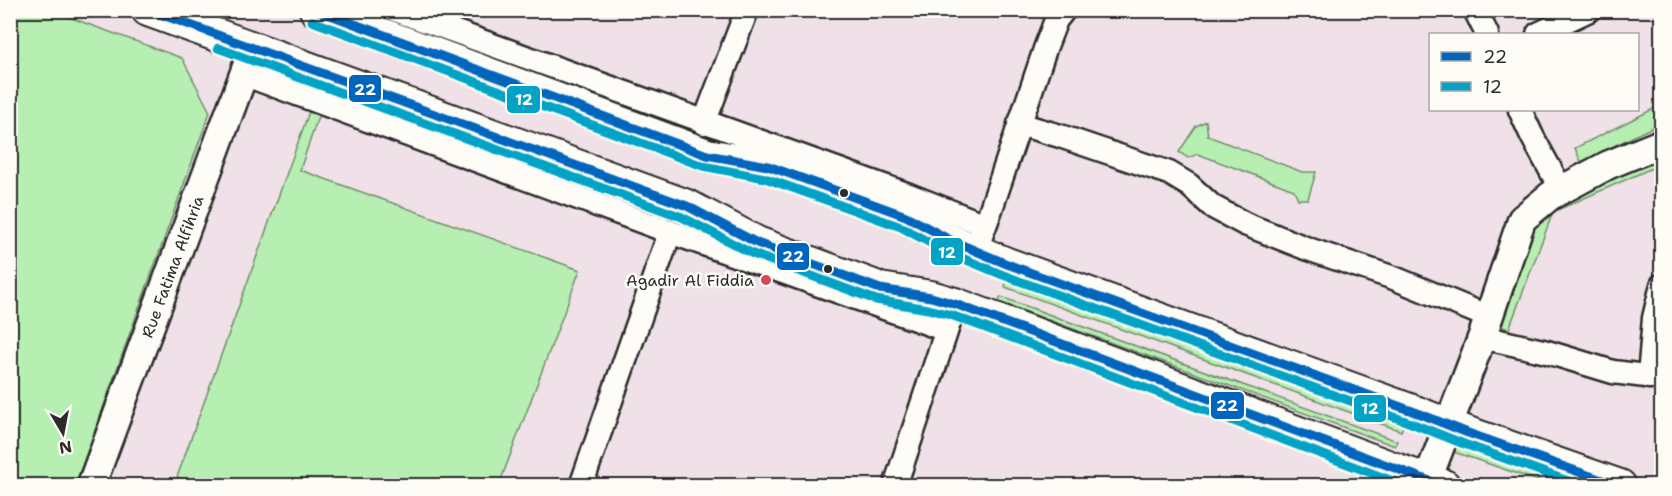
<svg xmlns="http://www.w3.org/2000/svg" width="1672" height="496" viewBox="0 0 1672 496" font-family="'Shantell Sans',sans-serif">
<rect width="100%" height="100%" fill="#efe1e7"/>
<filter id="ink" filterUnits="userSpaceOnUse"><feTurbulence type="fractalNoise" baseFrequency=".0167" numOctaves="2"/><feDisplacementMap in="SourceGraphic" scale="12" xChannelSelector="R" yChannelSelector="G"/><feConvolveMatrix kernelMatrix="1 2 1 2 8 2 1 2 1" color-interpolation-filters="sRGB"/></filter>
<g filter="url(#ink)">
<g fill="#b7eeb1" stroke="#718c6e" stroke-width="1.5">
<polygon points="10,11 52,11 182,58 210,112 75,485 11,485"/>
<polygon points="1661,105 1661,123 1581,162 1575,148"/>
<polygon points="310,109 320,111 300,170 580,270 499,485 201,486 177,477"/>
<polygon points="1206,121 1208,136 1302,172 1316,172 1308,199 1298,199 1294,190 1198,154 1188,158 1179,152 1196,126"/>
<polygon points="1658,146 1661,164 1553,212 1509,329 1496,325 1539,200"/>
<polygon points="1006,282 1403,426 1401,431 1005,287"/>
<polygon points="1001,297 1397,441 1395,446 999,302"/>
<polygon points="1456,432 1609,485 1550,485 1451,451"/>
</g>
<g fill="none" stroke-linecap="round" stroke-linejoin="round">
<defs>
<g id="minor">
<polyline points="395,10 909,195 985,225"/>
<polyline points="1475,10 1487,34"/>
<polyline points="1538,34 1589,10"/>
<polyline points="243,74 670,232 946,330"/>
<polyline points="1520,110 1532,136 1562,191"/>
<polyline points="704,123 747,10"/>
<polyline points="1019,124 1060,136 1169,173 1189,185 1213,207 1245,224 1308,249 1394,278 1489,317"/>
<polyline points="980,239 990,212 1046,46 1056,20 1064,10"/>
<polyline points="1482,337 1547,352 1613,372 1662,378"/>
<polyline points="1649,377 1654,318 1662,285"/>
<polyline points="581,486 670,232"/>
<polyline points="895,486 951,317"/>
</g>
<g id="tertiary">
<path id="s1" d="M91,486L253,49"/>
<polyline points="1427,486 1432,468 1482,337 1522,219 1550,196 1608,165 1662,143"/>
</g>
<g id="secondary">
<polyline points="148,10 687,206 757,243 873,286 880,289 931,297 955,304 1395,469 1444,486"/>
<polyline points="316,10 707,155 768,166 784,172 906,216 950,240 1007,264 1415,412 1468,433 1620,486"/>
</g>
</defs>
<use href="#minor" stroke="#2b2b2b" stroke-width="27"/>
<use href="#tertiary" stroke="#2b2b2b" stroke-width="32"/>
<use href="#secondary" stroke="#2b2b2b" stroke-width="36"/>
<use href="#minor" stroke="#fdfcf7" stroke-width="22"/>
<use href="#tertiary" stroke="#fdfcf7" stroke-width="27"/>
<use href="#secondary" stroke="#fdfcf7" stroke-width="32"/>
<defs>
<g id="bus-1">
<polyline points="149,10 687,206 757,243 880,289 931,297 955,304 1443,486"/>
<polyline points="317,10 707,155 768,166 906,216 950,240 1007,264 1415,412 1468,433 1619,486"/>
</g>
<g id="bus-2">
<polyline points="312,21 703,166 765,178 901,227 945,251 1003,275 1411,423 1464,444 1582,486"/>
<polyline points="218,48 682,217 753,254 876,300 928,309 951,315 1406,486"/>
</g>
</defs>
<use href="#bus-1" stroke="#fdfcf7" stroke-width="14"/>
<use href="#bus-2" stroke="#fdfcf7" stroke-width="14"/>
<use href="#bus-1" stroke="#0065bd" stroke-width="9"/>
<use href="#bus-2" stroke="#02a3c6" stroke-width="9"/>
</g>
</g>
<g fill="#2b2b2b" stroke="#fdfcf7" stroke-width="2">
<circle cx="844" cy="193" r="5"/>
<circle cx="828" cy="269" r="5"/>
</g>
<circle fill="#d1495b" stroke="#fdfcf7" stroke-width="2" cx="766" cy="280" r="6"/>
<g text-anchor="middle" stroke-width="5" stroke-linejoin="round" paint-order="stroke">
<g font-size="16" fill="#2b2b2b" stroke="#fdfcf7">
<text dy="6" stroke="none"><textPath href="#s1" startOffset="234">Rue Fatima Alfihria</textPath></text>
</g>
<g font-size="16" fill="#2b2b2b" stroke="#fdfcf7" text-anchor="end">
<text x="754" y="286">Agadir Al Fiddia</text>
</g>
</g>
<g stroke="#fdfcf7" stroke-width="2">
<rect x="348" y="74" width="34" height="29" rx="6" fill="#0065bd"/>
<rect x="506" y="85" width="35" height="29" rx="6" fill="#02a3c6"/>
<rect x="930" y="237" width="34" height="29" rx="6" fill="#02a3c6"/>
<rect x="776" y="242" width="34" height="29" rx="6" fill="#0065bd"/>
<rect x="1210" y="391" width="35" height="29" rx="6" fill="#0065bd"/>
<rect x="1353" y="394" width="34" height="29" rx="6" fill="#02a3c6"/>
</g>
<g font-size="16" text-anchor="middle" font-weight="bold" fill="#fff">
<text x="365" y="95">22</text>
<text x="524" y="105">12</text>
<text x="947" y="258">12</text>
<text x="793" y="262">22</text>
<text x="1227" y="411">22</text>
<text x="1370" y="414">12</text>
</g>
<rect width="1672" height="496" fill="none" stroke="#fdfcf7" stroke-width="36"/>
<rect x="18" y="18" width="1636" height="460" fill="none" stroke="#2b2b2b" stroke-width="2" filter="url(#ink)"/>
<rect x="1429" y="33" width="210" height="78" fill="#fdfcf7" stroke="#a9a8a5" stroke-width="1.5"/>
<rect x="1441" y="52" width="30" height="9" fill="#0065bd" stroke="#a9a8a5" stroke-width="1.5"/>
<text x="1483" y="63" font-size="18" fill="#2b2b2b">22</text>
<rect x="1441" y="82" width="30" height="9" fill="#02a3c6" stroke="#a9a8a5" stroke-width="1.5"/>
<text x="1483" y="93" font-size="18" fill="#2b2b2b">12</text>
<g transform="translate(63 433) rotate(170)" stroke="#fdfcf7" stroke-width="4.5" paint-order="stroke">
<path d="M0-4.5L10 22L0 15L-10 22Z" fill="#2b2b2b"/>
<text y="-9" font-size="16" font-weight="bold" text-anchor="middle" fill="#2b2b2b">N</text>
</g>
</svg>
